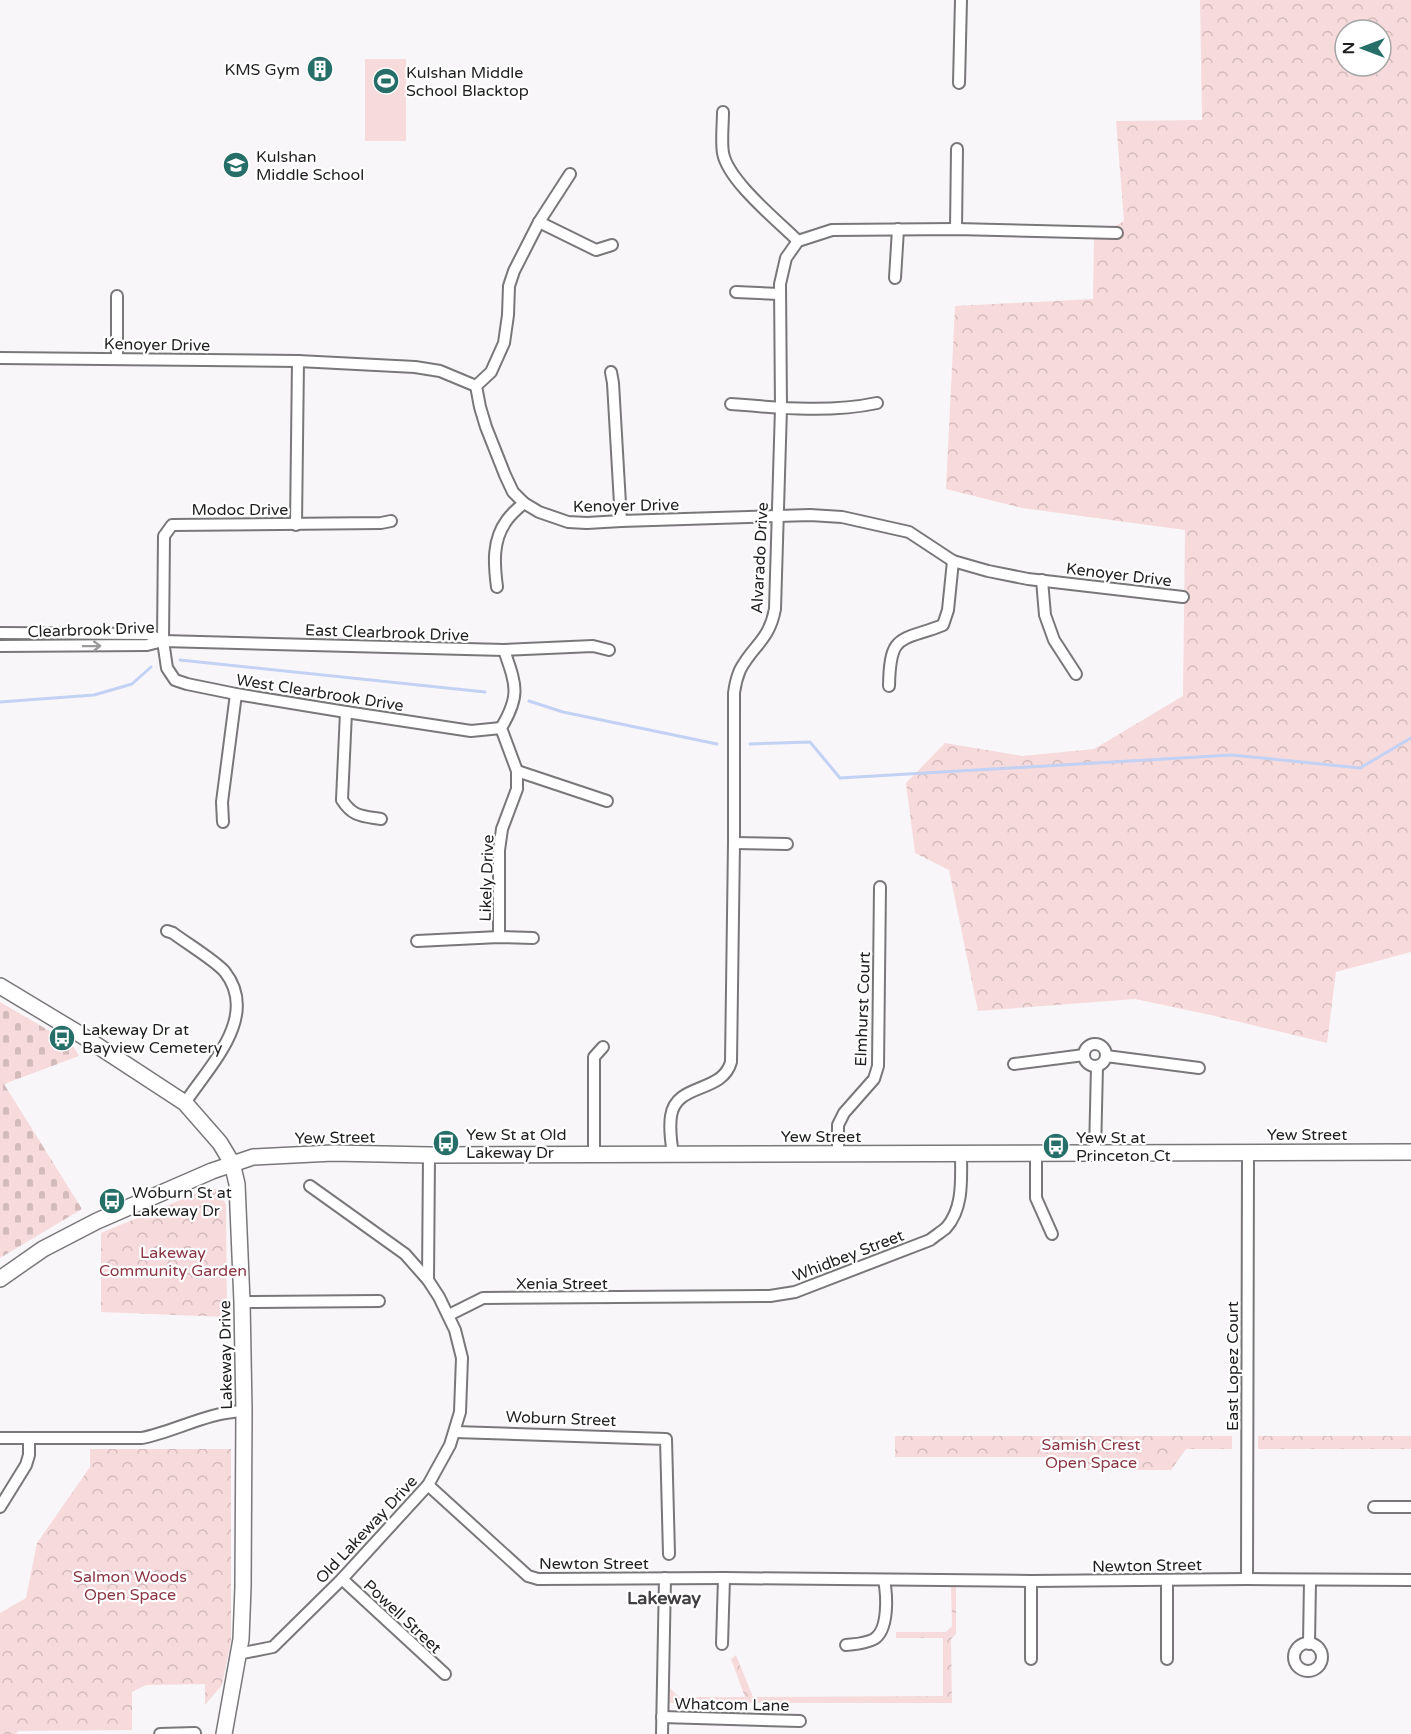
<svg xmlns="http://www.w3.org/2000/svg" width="1411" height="1734" viewBox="0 0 1411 1734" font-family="'Varela Round',sans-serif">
<defs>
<pattern id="forest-crowns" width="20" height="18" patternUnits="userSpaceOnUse" patternTransform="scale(1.5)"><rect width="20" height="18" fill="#f7dadc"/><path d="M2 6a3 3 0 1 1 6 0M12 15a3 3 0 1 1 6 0" fill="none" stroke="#d3bbbc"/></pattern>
<pattern id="cemetery-stones" width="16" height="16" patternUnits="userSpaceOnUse" patternTransform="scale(1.5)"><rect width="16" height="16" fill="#f7dadc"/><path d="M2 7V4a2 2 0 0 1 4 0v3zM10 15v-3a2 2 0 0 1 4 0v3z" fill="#d3bbbc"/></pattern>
</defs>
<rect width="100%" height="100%" fill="#f9f6f9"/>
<rect fill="#f7dadc" x="365" y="59" width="41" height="82"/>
<g fill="url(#forest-crowns)" fill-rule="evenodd">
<path d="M1200,0H1411V952L1336,972L1327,1043L1215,1016L1135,999L978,1011L949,870L915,853L906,783L945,743L1022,756L1094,749L1183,696L1185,530L1022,508L946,489L955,306L1093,299L1094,238L1124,221L1116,121L1202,120ZM1345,30H1381V66H1345Z"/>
<polygon points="209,1188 219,1189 226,1205 227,1317 101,1312 101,1233"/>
<polygon points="895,1436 1232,1436 1232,1449 1186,1449 1171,1470 1083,1470 1068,1457 895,1457"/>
<rect x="1258" y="1436" width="153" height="13"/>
<polygon points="90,1449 231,1449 231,1641 222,1685 205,1705 205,1684 146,1685 132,1692 132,1730 19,1731 15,1734 0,1734 0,1613 26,1598 37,1543 90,1467"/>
<polygon points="951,1586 956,1586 956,1634 951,1639 952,1703 670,1703 670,1688 679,1697 745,1697 731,1659 736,1655 753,1697 943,1696 943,1638 896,1638 896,1632 946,1632 952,1626"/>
</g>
<polygon fill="url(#cemetery-stones)" points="0,1002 72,1044 79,1056 4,1084 82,1209 0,1258"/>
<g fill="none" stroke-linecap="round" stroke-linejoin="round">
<g stroke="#c2d1f4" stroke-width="3">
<polyline points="180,660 485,692"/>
<polyline points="529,701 563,712 717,744"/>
<polyline points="0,702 94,695 132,684 151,667"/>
<polyline points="750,744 810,742 840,778 1232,755 1360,768 1411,738"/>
</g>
<defs>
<g id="street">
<polyline points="959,83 961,0"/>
<path d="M723,112C723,125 721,140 723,153C728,181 778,221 798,241"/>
<polyline points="539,222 596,250 612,245"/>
<polyline points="956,229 957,149"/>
<polyline points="895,278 898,229"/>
<polyline points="736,292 780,294"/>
<polyline points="117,296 117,358"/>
<polyline points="0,358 298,361 415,367 440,371 476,386 480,407 486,427 505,475 513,492 524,503 539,512 568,522 587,523 621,521 810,515 842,517 909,532 953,561 988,571 1028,579 1183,597"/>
<polyline points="611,372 613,383 621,521"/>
<polyline points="476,386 491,372 504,343 508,315 509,286 514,271 539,222 570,174"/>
<path d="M731,404C779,408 830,413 877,403"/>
<polyline points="391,521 381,523 172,525 164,536 163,641 167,668 175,680 187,684 236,694 346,712 471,731 501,728"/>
<polyline points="296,525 298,361"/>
<polyline points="1042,580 1045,615 1054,640 1076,674"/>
<path d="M497,587C494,564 492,540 507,520C511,514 518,508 524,503"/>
<polyline points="0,633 148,634 163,641"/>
<polyline points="0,646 147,645 163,641 504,650 593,646 609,650"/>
<path d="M889,686C890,632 900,642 943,625L948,610L953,561"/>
<path d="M346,712L342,800C353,817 362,816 381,819"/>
<polyline points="517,771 607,801"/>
<polyline points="223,822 222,802 236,694"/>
<polyline points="734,843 787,844"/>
<path d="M167,931L173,933C186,943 216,961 225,972C260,1017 209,1066 185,1103"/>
<path d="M499,937V850L502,829L517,789V771L501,728C521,695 516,685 504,650"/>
<polyline points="417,941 499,937 533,938"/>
<circle cx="1095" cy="1055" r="11"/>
<polyline points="1106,1056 1199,1068"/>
<polyline points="1014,1064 1084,1055"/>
<polyline points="1036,1153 1036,1198 1052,1234"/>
<polyline points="1095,1153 1097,1066"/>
<path d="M673,1154C671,1142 669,1129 671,1116C676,1082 722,1094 731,1062L734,843V693C735,685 737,677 740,670C753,645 769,641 775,609L781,408L780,284L786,258L798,241L832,230L956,229L1117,233"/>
<polyline points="838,1154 838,1125 844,1113 874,1079 878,1066 880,887"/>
<polyline points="594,1155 594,1057 603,1047"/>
<polyline points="428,1280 429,1155"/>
<polyline points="242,1302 379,1301"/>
<path d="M449,1315L483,1298L770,1296L795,1292L930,1240C935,1236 941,1232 946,1228C964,1208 961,1178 961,1153"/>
<polyline points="455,1432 666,1439 669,1554"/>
<path d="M0,1438H142C176,1431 208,1412 244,1411"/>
<polyline points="428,1485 528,1576 538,1579 724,1578 1031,1581 1247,1579 1411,1580"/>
<polyline points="0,1507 26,1465 29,1455 29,1438"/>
<polyline points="1374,1507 1411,1507"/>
<polyline points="342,1579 445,1674"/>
<polyline points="1247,1579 1248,1153"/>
<polyline points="1167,1580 1167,1659"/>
<polyline points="1031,1581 1031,1659"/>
<circle cx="1308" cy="1657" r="14"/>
<polyline points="722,1644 724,1578"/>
<polyline points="1309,1644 1310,1580"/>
<path d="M846,1645C855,1644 865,1644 874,1639C889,1630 887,1595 884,1580"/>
<polyline points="238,1654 273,1647 342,1579 428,1485 450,1445 460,1412 462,1358 455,1330 439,1297 428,1280 405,1254 310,1186"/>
<polyline points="662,1717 800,1721"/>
<polyline points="160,1734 195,1733"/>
<polyline points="662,1734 665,1578"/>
</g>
<g id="secondary">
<polyline points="0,986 78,1033 185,1103 220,1143 232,1163 237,1184 242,1302 244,1411 243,1587 241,1639 224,1734"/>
<polyline points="0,1279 43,1249 97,1221 212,1171 253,1157 333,1153 429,1155 1411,1152"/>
</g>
</defs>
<use href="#street" stroke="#79777a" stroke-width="14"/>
<use href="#secondary" stroke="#79777a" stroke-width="18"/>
<use href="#street" stroke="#fff" stroke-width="10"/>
<use href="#secondary" stroke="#fff" stroke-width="15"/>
</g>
<defs><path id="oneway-shaft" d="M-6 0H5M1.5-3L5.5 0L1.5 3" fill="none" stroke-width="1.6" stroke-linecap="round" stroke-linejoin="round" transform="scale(1.5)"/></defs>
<use stroke="#9b9a9b" href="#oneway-shaft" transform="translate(92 646) rotate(-1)"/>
<defs>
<symbol id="building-disc" viewBox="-11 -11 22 22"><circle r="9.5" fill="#266f69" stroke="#fff"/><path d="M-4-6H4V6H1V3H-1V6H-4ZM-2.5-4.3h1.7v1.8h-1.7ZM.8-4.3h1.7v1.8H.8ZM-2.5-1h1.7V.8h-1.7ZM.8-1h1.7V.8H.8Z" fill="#fff"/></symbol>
<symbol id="stadium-disc" viewBox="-11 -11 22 22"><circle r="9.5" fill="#266f69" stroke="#fff"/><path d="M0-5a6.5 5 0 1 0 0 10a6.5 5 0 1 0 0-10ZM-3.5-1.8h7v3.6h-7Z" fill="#fff"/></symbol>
<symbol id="school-disc" viewBox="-11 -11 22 22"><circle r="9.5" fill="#266f69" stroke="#fff"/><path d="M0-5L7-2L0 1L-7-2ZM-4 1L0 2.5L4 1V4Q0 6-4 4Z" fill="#fff"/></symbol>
<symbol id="bus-disc" viewBox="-11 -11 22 22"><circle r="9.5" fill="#266f69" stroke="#fff"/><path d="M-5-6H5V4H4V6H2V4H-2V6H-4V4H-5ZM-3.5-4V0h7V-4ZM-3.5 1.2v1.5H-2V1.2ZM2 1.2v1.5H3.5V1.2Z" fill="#fff"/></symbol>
</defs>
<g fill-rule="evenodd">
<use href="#building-disc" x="305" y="54" width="30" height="30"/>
<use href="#stadium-disc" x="371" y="66" width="30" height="30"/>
<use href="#school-disc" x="221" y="150" width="30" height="30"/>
<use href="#bus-disc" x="47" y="1023" width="30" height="30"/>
<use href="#bus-disc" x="431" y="1128" width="30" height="30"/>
<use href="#bus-disc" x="1041" y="1131" width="30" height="30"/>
<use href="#bus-disc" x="97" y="1186" width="30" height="30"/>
</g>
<g text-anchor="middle" stroke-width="4.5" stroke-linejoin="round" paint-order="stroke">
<g font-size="16" fill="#201f20" stroke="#fff" text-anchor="start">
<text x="300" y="75" text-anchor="end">KMS Gym</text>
<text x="406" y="78">Kulshan Middle<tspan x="406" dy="18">School Blacktop</tspan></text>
<text x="256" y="162">Kulshan<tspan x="256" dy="18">Middle School</tspan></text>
<text x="82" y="1035">Lakeway Dr at<tspan x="82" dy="18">Bayview Cemetery</tspan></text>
<text x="466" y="1140">Yew St at Old<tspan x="466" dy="18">Lakeway Dr</tspan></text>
<text x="1076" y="1143">Yew St at<tspan x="1076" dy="18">Princeton Ct</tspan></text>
<text x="132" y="1198">Woburn St at<tspan x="132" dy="18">Lakeway Dr</tspan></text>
</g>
<g font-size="16" fill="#201f20" stroke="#fff">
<text transform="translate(157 344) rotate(1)" y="6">Kenoyer Drive</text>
<text transform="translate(626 505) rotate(-1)" y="6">Kenoyer Drive</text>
<text x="240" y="515">Modoc Drive</text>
<text transform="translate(759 558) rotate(-87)" y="6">Alvarado Drive</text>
<text transform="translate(1119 574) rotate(7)" y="6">Kenoyer Drive</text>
<text transform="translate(91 629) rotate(-2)" y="6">Clearbrook Drive</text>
<text transform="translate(387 632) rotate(2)" y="6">East Clearbrook Drive</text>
<text transform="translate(320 692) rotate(9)" y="6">West Clearbrook Drive</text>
<text transform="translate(486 878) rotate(-88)" y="6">Likely Drive</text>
<text transform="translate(862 1009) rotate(-88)" y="6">Elmhurst Court</text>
<text x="1307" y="1140">Yew Street</text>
<text x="821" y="1142">Yew Street</text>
<text transform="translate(335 1137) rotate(-1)" y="6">Yew Street</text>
<text transform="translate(848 1255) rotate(-21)" y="6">Whidbey Street</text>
<text x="562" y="1289">Xenia Street</text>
<text transform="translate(225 1355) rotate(-91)" y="6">Lakeway Drive</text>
<text transform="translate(1232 1366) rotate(-90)" y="6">East Lopez Court</text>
<text transform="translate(561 1418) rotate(2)" y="6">Woburn Street</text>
<text transform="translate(366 1529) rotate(-47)" y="6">Old Lakeway Drive</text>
<text x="594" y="1569">Newton Street</text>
<text transform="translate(1147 1565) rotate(-1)" y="6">Newton Street</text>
<text transform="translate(403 1616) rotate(43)" y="6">Powell Street</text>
<text transform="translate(732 1704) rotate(1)" y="6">Whatcom Lane</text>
</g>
<g font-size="16" fill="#8b3643" stroke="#fff">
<text x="173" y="1258">Lakeway<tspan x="173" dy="18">Community Garden</tspan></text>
<text x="1091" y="1450">Samish Crest<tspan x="1091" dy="18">Open Space</tspan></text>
<text x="130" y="1582">Salmon Woods<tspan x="130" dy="18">Open Space</tspan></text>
</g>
<g font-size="18" font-weight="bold" fill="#413f42" stroke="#fff">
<text x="664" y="1604">Lakeway</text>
</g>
</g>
<g transform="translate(1363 48) rotate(270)"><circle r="28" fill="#ffffff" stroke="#a6a5a6" stroke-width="1.5"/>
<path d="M0-4.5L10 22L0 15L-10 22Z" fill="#266f69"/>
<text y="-9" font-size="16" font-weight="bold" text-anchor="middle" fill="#201f20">N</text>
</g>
</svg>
